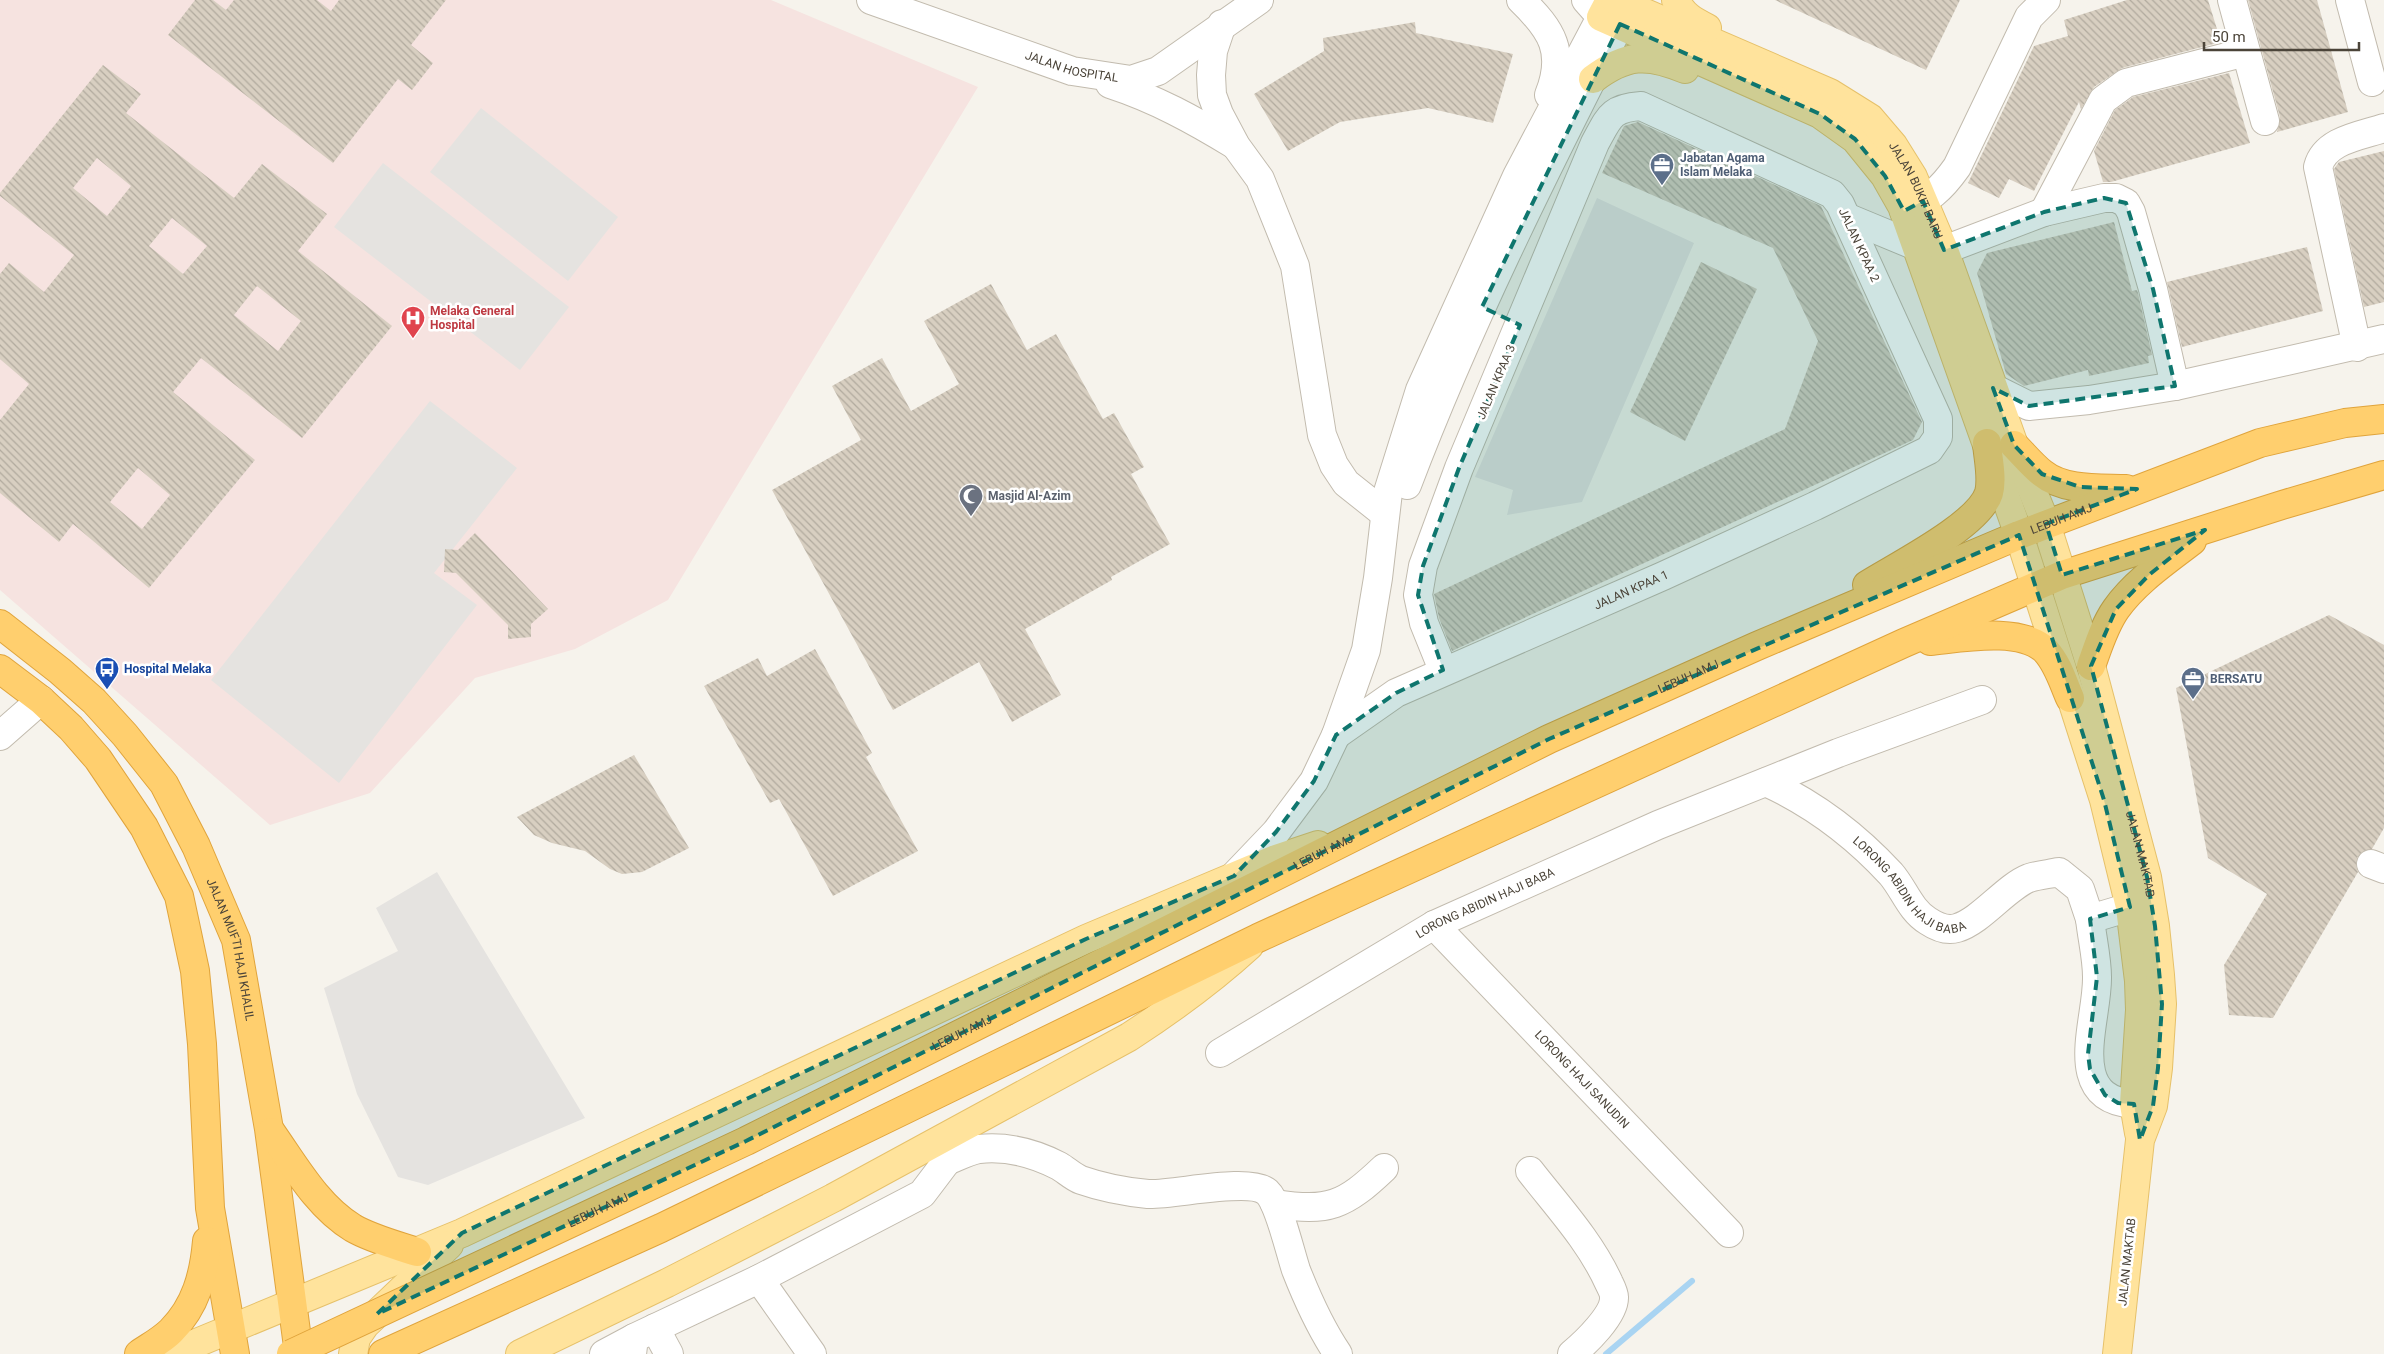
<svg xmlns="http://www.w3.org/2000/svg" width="2384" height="1354" viewBox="0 0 2384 1354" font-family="Roboto,sans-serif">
<defs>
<pattern id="building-back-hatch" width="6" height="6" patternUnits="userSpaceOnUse" patternTransform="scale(1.25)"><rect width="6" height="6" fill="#d8cfc1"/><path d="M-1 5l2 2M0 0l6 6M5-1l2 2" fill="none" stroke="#b1aa9e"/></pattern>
</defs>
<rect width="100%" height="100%" fill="#f6f3ec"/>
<polygon fill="#f6e3e0" points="0,0 771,0 978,87 668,600 575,649 475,678 370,793 270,825 0,590"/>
<g fill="#e5e3e0">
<polygon points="481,108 618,217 568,281 430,172"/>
<polygon points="383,163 569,307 520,370 334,227"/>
<polygon points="1597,198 1694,243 1582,502 1507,515 1513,490 1475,477"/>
<polygon points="430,401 517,468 434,573 477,605 339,783 211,680"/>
<polygon points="437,872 585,1118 428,1185 398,1177 357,1094 324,988 398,951 376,908"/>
</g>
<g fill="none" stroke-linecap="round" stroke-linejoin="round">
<polyline stroke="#a9d4f2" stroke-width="6" points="1606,1354 1692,1281"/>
</g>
<g fill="url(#building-back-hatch)" fill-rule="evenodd">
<polygon points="195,0 213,0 226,10 234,0 317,0 331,11 339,0 446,0 411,45 433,63 412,90 398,79 333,163 168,35"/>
<polygon points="1775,0 1960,0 1926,70"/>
<polygon points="2127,0 2208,0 2221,42 2122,68 2094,87 2081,109 2079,102 2034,191 2009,179 1999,198 1968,183 2034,46 2068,36 2064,20"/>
<polygon points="2248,0 2317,0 2348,112 2277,132 2280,117"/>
<polygon points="1415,22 1416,33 1513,54 1493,123 1428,108 1340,122 1288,151 1254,94 1324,51 1323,38"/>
<path d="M103,65L141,94L126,113L234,198L262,164L327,214L298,251L392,326L302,438L201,358L173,392L255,460L149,588L73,524L59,542L0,493V420L29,384L0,359V274L9,263L44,292L74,255L0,196V193ZM97,158L131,186L107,216L73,188ZM172,218L207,246L183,274L149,246ZM257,286L301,321L278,351L234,315ZM138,468L170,495L142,529L110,502Z"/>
<polygon points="2229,73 2250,143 2111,182 2103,182 2094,151 2115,110 2133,97"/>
<polygon points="1638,122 1821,206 1922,422 1913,440 1452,651 1439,618 1434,594 1785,429 1818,341 1773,248 1602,173 1624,126"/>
<polygon points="2384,151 2384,302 2364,307 2334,169 2339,162"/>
<polygon points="2114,222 2132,291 2137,290 2138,293 2152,355 2148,356 2149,363 2089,376 2088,370 2024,386 2006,374 1977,273 1987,253"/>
<polygon points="2307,247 2323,311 2182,347 2167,282"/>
<polygon points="1701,262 1757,289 1685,441 1630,412"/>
<polygon points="991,284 1027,350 1056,334 1103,419 1114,413 1144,467 1131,474 1170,544 1111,577 1112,580 1025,629 1061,695 1012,722 979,662 893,710 772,490 861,440 832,386 882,358 911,411 959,384 924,321"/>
<polygon points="475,533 548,609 531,624 531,637 508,639 508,625 456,573 444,572 445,549 458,550"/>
<polygon points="2329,615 2384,645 2384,828 2372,849 2362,852 2357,858 2356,866 2358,872 2273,1018 2229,1015 2224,965 2267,894 2208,858 2176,688"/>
<polygon points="815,649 872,753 866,757 918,851 833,896 779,799 770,803 704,686 758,658 767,676"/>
<polygon points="634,755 689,848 642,872 622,874 610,869 585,851 552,843 534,835 517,817"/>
</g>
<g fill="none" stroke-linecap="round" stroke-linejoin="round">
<defs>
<g id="minor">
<path id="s1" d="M871,0L1072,71L1131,80L1158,71L1259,0"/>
<path d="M1521,0C1552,30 1566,52 1549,95"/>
<polyline points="2232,0 2265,121"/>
<polyline points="2350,0 2372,82"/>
<polyline points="1222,24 1213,51 1211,75 1212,95 1219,114 1236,146 1260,179 1295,266 1322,435 1334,465 1346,483 1385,514"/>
<path d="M1110,84C1156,99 1194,120 1235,145"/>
<path d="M1904,211C1930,198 1940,191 1957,167L2029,17L2046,0"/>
<polyline points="2044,212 2103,100 2126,83 2246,52"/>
<polyline points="1846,217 1916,246"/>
<polyline points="1944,250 2044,212 2104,198 2116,198 2126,203 2131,212 2153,289 2175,386"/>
<path d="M2357,347L2318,167C2325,140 2360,136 2384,128"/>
<polyline points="1993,388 2029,406 2089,400 2175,386 2384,339"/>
<path d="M1407,485C1467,327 1543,175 1620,24"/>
<path id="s2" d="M1336,735L1396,693L1663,576L1815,506L1929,450L1938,437V419L1840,204L1832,194L1641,106C1610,108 1609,118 1595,143L1459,468L1423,566L1418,595L1424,623L1443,670"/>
<polyline points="0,736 41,700"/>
<path id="s3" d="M1766,782C1814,804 1855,835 1891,874C1904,889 1910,910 1928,921C1937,927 1947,931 1957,928C1981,921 2006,887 2029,878C2039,875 2050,874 2059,872L2080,889L2090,919L2130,907"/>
<polyline points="2371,864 2384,869"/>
<polyline points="1234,876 1276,832 1314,781 1336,735 1366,650 1378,578 1388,492 1420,390 1517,176 1601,17 1586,0"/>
<path d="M2090,919C2092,938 2097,958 2097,977C2098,1021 2063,1099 2134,1104"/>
<path id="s4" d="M1434,925L1729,1233"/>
<path id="s5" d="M1220,1053L1434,925L1658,825L1838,753L1982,700"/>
<path d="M947,1161C957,1157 968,1151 979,1149C1007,1146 1034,1153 1059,1166C1066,1170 1073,1177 1081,1180C1101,1187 1127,1192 1148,1194C1175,1195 1249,1177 1267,1192C1279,1203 1290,1252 1296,1270C1307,1298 1321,1329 1338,1354"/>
<path d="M1530,1171C1558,1207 1590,1241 1609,1283C1611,1287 1614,1293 1614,1297C1615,1315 1585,1343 1572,1354"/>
<path d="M1275,1204C1329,1212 1344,1206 1384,1168"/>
<polyline points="759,1279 812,1354"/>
<polyline points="655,1328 669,1354"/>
<polyline points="604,1354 634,1338"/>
<polyline points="632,1354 634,1338 759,1279 922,1194 947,1161 938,1144"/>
</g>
<g id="major">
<polyline points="1610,0 1601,17 1820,114 1855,139 1885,176 1902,206 2019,535 2104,800 2130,907 2139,981 2140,1010 2134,1104 2139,1133"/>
<path id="s6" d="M1615,0L1830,93L1870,118L1893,145L1913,177L1944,250L2014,445L2046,524L2091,666L2147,877L2155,926L2160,975L2162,1004L2158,1068L2153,1106L2140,1140L2117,1354"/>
<path d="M1676,0C1682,15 1693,21 1707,28"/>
<path d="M1593,79C1626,54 1647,53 1685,69"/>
<polyline points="170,1354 462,1233 1086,939 1276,859 1318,845"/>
<polyline points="353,1354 356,1338 365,1325 449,1245"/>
<path d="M520,1354L667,1283L833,1198L1129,1037C1172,1009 1212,980 1249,946"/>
</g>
<g id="highway">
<path d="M2014,445C2023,454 2032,465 2042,473C2064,491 2099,488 2126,489"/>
<path d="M1867,585C1897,566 1979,525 1989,493C1993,478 1988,458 1987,443"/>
<path id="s7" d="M0,624L60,671L94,701L125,735L164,784L196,846L236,940L269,1129L299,1354"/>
<path d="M1930,641C1961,638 2021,626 2046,651C2058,664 2063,682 2070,698"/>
<path d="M2091,666C2098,647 2104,626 2116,609C2135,582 2166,561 2192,541"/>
<polyline points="0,669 41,700 71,728 98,759 144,827 179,896 195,971 202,1044 210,1208 235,1354"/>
<path id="s8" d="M1006,1011L1549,739L1757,646L2019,535L2260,443L2345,423L2384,419"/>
<path d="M271,1132C295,1166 317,1206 353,1228C372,1239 396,1245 417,1252"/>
<path d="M139,1354C149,1347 162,1340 171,1331C196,1306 204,1275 207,1241"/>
<polyline points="383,1354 661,1228 1258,938 1904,643 2062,575 2282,505 2384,475"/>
</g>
</defs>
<use href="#minor" stroke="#c2bbae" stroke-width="30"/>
<use href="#major" stroke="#e6c16a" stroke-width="30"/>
<use href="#highway" stroke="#e0a43c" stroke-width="30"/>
<use href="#minor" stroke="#fff" stroke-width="28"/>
<use href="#major" stroke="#ffe39c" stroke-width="28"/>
<use href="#highway" stroke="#ffcf6e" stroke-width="28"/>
<defs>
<g id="highway-bridge">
<path id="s9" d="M291,1354L746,1141L1006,1011"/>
</g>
</defs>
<use href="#highway-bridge" stroke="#e0a43c" stroke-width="30" stroke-linecap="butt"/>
<use href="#highway-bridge" stroke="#ffcf6e" stroke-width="28"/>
</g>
<path fill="#0f766e" fill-opacity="0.2" stroke="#0f766e" stroke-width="4" stroke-dasharray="10 6" stroke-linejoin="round" d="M1620,24L1820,114L1855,139L1885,176L1904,211L1923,201L1944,250L2044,212L2104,198L2126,203L2153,289L2175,386L2029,406L1993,388L2014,445L2042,474L2080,487L2137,489L2046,524L2062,575L2205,530L2150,574L2116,609L2091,666L2147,877L2155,926L2162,1004L2158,1068L2153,1106L2140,1140L2134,1104L2118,1103L2105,1095L2090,1069L2088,1054L2097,977L2090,919L2130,907L2104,800L2019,535L1549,739L746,1141L377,1314L462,1233L1086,939L1234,876L1276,832L1314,781L1336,735L1396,693L1443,670L1418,595L1423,566L1459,468L1520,325L1482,307Z"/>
<defs>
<symbol id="office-pin" viewBox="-11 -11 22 30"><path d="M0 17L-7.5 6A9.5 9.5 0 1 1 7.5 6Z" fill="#5c6f8a" stroke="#fff"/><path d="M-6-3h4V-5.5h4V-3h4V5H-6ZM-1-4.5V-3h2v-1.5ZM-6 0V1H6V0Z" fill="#fff"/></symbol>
<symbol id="hospital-pin" viewBox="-11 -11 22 30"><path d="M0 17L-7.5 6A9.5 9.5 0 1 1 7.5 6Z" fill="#e0444e" stroke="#fff"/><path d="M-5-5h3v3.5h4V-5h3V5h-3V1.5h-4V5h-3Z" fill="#fff"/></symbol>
<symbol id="mosque-pin" viewBox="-11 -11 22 30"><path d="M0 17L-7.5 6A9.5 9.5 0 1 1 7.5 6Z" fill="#6b7280" stroke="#fff"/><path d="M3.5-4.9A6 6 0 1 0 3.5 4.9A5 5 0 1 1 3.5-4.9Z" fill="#fff"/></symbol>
<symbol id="bus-pin" viewBox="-11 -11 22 30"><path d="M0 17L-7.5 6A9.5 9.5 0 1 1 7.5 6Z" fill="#1a4fb4" stroke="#fff"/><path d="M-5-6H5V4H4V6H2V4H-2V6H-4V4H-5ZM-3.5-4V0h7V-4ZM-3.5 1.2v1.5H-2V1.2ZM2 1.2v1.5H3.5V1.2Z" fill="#fff"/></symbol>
</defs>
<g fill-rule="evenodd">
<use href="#office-pin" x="1648" y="151" width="28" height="38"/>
<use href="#hospital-pin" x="399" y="304" width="28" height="38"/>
<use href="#mosque-pin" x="957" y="482" width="28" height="38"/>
<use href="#bus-pin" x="93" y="655" width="28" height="38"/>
<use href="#office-pin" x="2179" y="665" width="28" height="38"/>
</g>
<g text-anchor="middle" stroke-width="5" stroke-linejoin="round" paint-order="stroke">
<g font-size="12" fill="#4b4439" stroke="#fff">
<text dy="4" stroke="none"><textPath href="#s1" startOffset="212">JALAN HOSPITAL</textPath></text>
<text dy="4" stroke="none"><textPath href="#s6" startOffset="368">JALAN BUKIT BARU</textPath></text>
<text transform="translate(1859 245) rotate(65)" y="4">JALAN KPAA 2</text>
<text transform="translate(1496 382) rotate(-67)" y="4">JALAN KPAA 3</text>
<text dy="4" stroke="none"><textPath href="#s8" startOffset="1165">LEBUH AMJ</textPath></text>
<text dy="4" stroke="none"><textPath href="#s2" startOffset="330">JALAN KPAA 1</textPath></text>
<text dy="4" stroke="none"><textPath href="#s8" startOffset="760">LEBUH AMJ</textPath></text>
<text dy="4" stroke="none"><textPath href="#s8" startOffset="355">LEBUH AMJ</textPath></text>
<text dy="4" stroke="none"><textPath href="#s6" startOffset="1070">JALAN MAKTAB</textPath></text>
<text dy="4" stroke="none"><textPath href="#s3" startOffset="181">LORONG ABIDIN HAJI BABA</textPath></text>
<text dy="4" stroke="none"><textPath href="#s5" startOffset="305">LORONG ABIDIN HAJI BABA</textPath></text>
<text dy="4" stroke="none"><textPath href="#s7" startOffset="410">JALAN MUFTI HAJI KHALIL</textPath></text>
<text dy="4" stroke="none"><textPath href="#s9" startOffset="744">LEBUH AMJ</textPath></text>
<text dy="4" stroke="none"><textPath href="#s4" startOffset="214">LORONG HAJI SANUDIN</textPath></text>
<text dy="4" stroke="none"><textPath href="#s9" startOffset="339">LEBUH AMJ</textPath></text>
<text transform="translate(2127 1262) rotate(-84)" y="4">JALAN MAKTAB</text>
</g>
<g font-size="12" font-weight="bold" fill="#4e5e75" stroke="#fff" text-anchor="start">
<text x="1680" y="162">Jabatan Agama<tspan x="1680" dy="14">Islam Melaka</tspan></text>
<text x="2210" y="683">BERSATU</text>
</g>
<g font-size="12" font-weight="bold" fill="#be3a42" stroke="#fff" text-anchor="start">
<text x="430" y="315">Melaka General<tspan x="430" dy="14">Hospital</tspan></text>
</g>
<g font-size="12" font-weight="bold" fill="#5b616d" stroke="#fff" text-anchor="start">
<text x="988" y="500">Masjid Al-Azim</text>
</g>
<g font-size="12" font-weight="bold" fill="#164399" stroke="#fff" text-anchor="start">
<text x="124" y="673">Hospital Melaka</text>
</g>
</g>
<path d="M2204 42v8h155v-8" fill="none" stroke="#4b4439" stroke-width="2.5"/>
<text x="2212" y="42" font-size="15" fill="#4b4439" stroke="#ffffff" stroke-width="4" paint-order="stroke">50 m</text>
</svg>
